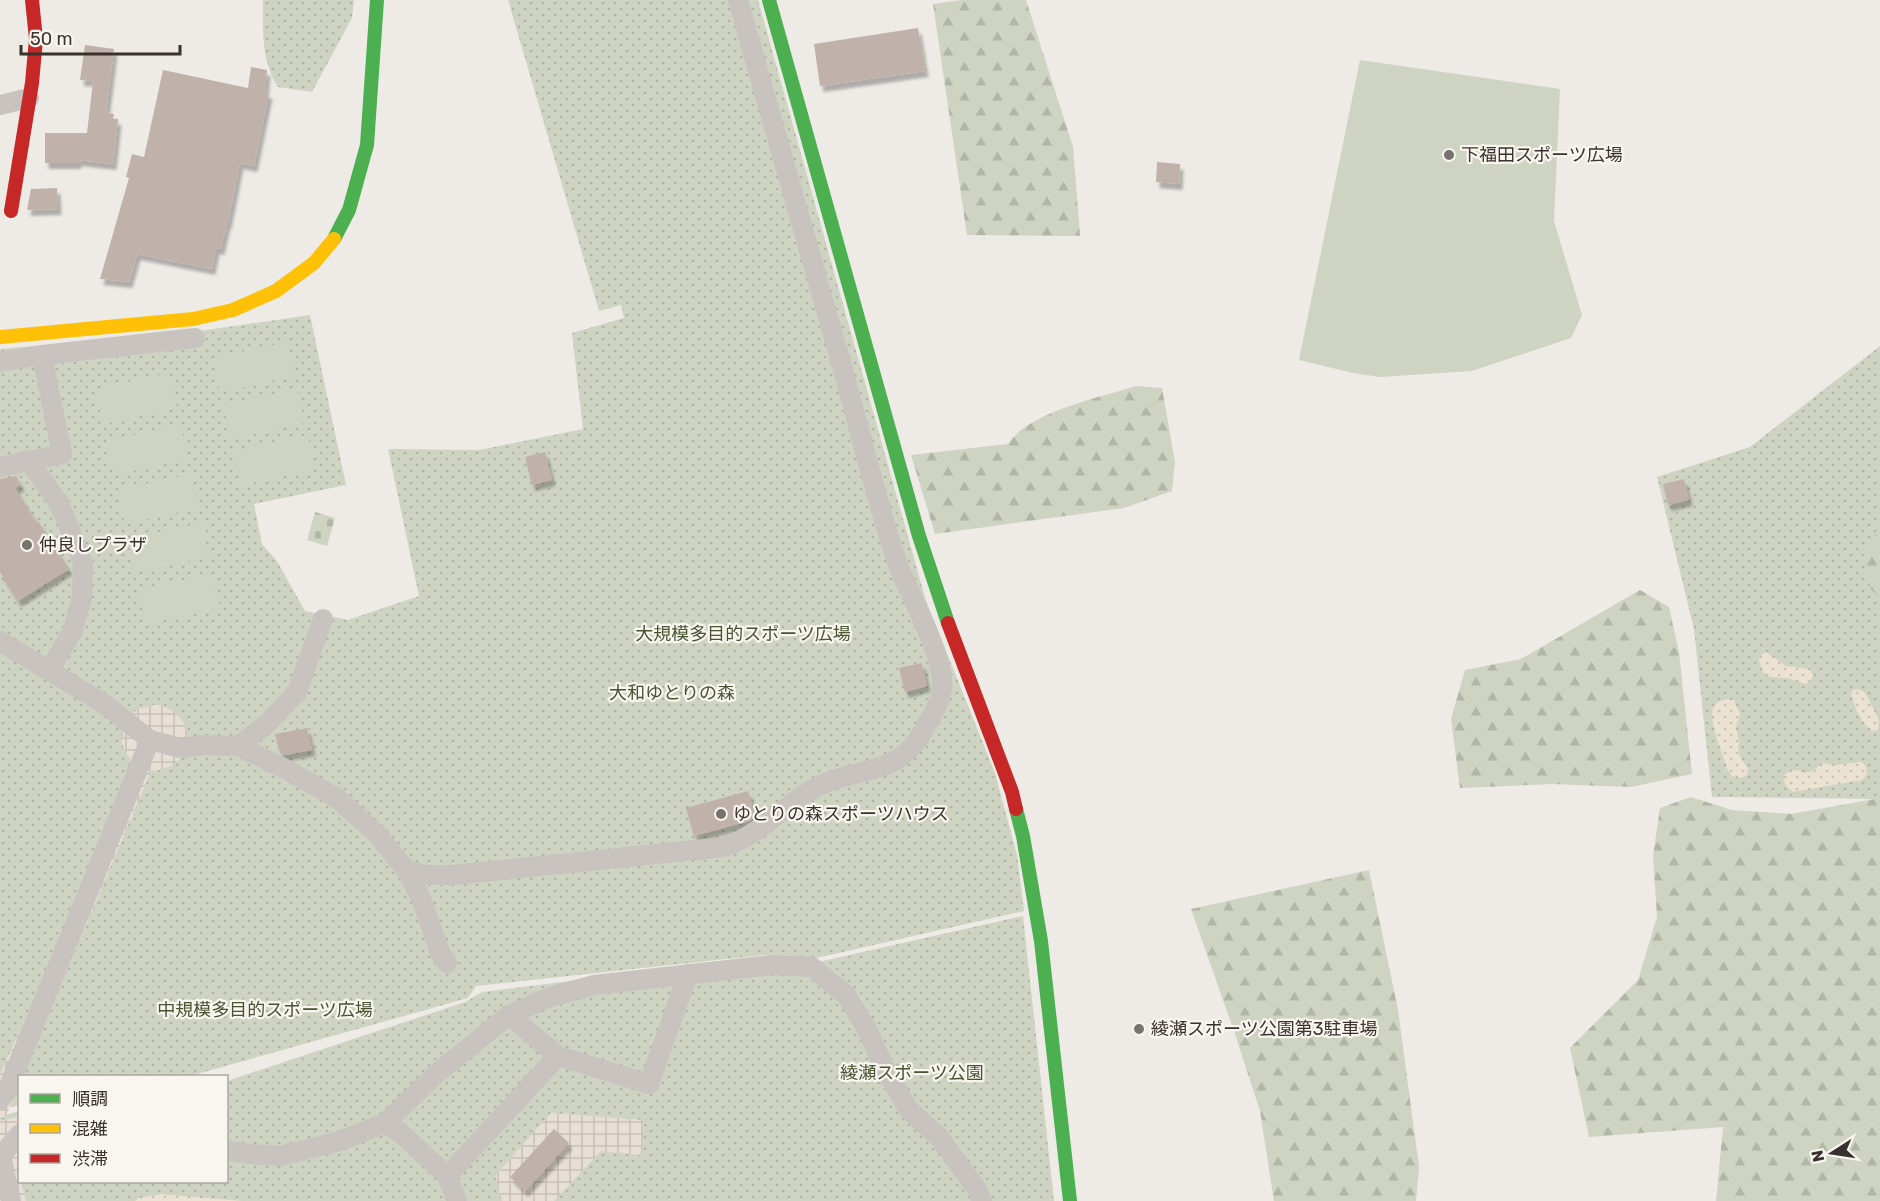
<svg xmlns="http://www.w3.org/2000/svg" width="1880" height="1201" viewBox="0 0 1880 1201" font-family="Rubik,'Noto Sans JP',sans-serif">
<defs>
<pattern id="grass-dots" width="8" height="8" patternUnits="userSpaceOnUse" patternTransform="scale(1.5)"><rect width="8" height="8" fill="#cfd3c2"/><path d="M2 2h.1M6 6h.1" fill="none" stroke="#b2b6a7" stroke-width="1.8" stroke-linecap="round"/></pattern>
<pattern id="forest-firs" width="22" height="20" patternUnits="userSpaceOnUse" patternTransform="scale(1.5)"><rect width="22" height="20" fill="#cfd3c2"/><path d="M5 1l3.5 6h-7zM16 11l3.5 6h-7z" fill="#b2b6a7"/></pattern>
<pattern id="sand-dots" width="8" height="8" patternUnits="userSpaceOnUse" patternTransform="scale(1.5)"><rect width="8" height="8" fill="#ebe2d1"/><path d="M2 2h.1M6 6h.1" fill="none" stroke="#cac2b4" stroke-width="1.8" stroke-linecap="round"/></pattern>
<pattern id="cemetery-stones" width="16" height="16" patternUnits="userSpaceOnUse" patternTransform="scale(1.5)"><rect width="16" height="16" fill="#cfd3c2"/><path d="M2 7V4a2 2 0 0 1 4 0v3zM10 15v-3a2 2 0 0 1 4 0v3z" fill="#b2b6a7"/></pattern>
<pattern id="plaza-grid" width="8" height="8" patternUnits="userSpaceOnUse" patternTransform="scale(1.5)"><rect width="8" height="8" fill="#e7dfd5"/><path d="M0 4h8M4 0v8" fill="none" stroke="#c7c0b7"/></pattern>
<filter id="shadow"><feDropShadow dx="3.5" dy="6" stdDeviation="1.5" flood-color="#0004"/></filter>
</defs>
<rect width="100%" height="100%" fill="#eeebe6"/>
<g fill="url(#grass-dots)">
<path d="M263,0H354L352,18L312,92L278,87C261,60 263,31 263,0Z"/>
<polygon points="508,0 758,0 926,601 995,773 1017,855 1024,911 812,959 765,955 476,986 468,998 190,1076 20,1076 19,1105 0,1110 0,349 193,332 310,315 346,485 254,504 262,544 277,561 305,611 348,620 419,596 388,449 479,450 583,429 572,333 624,318 621,305 599,311"/>
<polygon points="1880,346 1880,799 1712,797 1694,629 1657,477 1750,447"/>
<polygon points="1023,916 1054,1201 0,1201 0,1117 19,1111 20,1182 226,1182 227,1081 465,1002 482,992 762,957 814,963"/>
</g>
<g fill="url(#forest-firs)">
<polygon points="961,0 1026,0 1073,147 1080,236 967,235 933,4"/>
<path d="M1136,386L1162,388L1175,462L1172,491L1124,508L935,534L911,455L1008,444C1030,411 1099,398 1136,386Z"/>
<polygon points="1875,535 1880,535 1880,599 1871,589 1863,557"/>
<polygon points="1640,590 1669,607 1679,652 1692,774 1631,787 1552,784 1460,788 1451,719 1465,670 1521,659"/>
<polygon points="1691,797 1732,810 1791,814 1880,798 1880,1201 1716,1201 1723,1127 1589,1137 1570,1048 1638,980 1657,917 1653,856 1660,808"/>
<polygon points="1369,870 1398,1010 1419,1167 1416,1201 1274,1201 1260,1111 1235,1034 1191,909"/>
</g>
<g fill="url(#sand-dots)">
<path d="M1766,652L1786,666L1809,669L1813,675L1811,681L1805,684C1799,682 1793,679 1786,678C1768,676 1764,681 1759,659L1761,655Z"/>
<path d="M1854,689C1868,690 1867,698 1873,708C1878,717 1880,720 1878,730L1872,731C1862,724 1853,705 1851,693Z"/>
<path d="M1728,699L1734,700L1740,714L1736,727L1739,742L1738,748L1739,755L1748,769L1747,775L1740,778L1732,776L1727,769C1724,756 1705,715 1715,705C1718,701 1723,700 1728,699Z"/>
<path d="M1861,762L1866,766L1867,774L1862,780L1793,792C1787,786 1782,783 1785,774C1793,769 1797,769 1805,773L1812,771L1823,763L1835,765Z"/>
<polygon points="161,1194 242,1201 135,1201 139,1198"/>
</g>
<polygon fill="url(#cemetery-stones)" points="315,512 335,518 327,546 307,540"/>
<g fill="#cfd3c2">
<polygon points="1360,60 1560,89 1554,221 1582,315 1571,338 1472,371 1380,377 1353,373 1299,360"/>
<polygon points="287,342 295,376 220,392 213,358"/>
<polygon points="169,373 177,408 103,424 95,389"/>
<polygon points="297,389 305,423 231,439 223,405"/>
<polygon points="181,425 188,459 114,475 106,441"/>
<polygon points="308,435 315,470 241,485 233,451"/>
<polygon points="191,474 199,508 125,524 117,490"/>
<polygon points="202,523 209,557 135,573 128,539"/>
<polygon points="212,574 220,608 146,624 138,590"/>
</g>
<g fill="url(#plaza-grid)">
<polygon points="153,705 161,705 175,712 185,724 188,738 184,754 173,765 159,770 151,771 6,1116 0,1118 0,1074 35,997 132,762 124,749 122,742 124,726 132,713 138,709"/>
<polygon points="551,1113 644,1120 642,1155 601,1151 554,1201 502,1201 495,1176"/>
<polygon points="19,1117 19,1159 17,1161 20,1182 21,1182 26,1201 0,1201 0,1120"/>
</g>
<g fill="#c0b1aa" filter="url(#shadow)">
<polygon points="918,28 925,71 820,86 814,44"/>
<polygon points="85,45 114,49 106,113 114,114 113,119 118,119 113,164 78,160 78,163 45,163 45,133 87,133 93,81 80,80"/>
<polygon points="251,67 267,70 265,92 269,93 254,166 240,163 228,223 227,223 221,249 216,248 212,269 137,254 129,282 100,279 129,178 126,177 132,154 144,157 163,70 248,88"/>
<polygon points="1157,162 1180,164 1179,184 1156,182"/>
<polygon points="57,188 58,209 27,210 31,189"/>
<polygon points="545,452 552,480 532,485 525,457"/>
<polygon points="16,476 21,485 15,488 36,522 38,521 69,569 18,601 0,572 0,479"/>
<polygon points="1684,479 1689,500 1668,505 1663,484"/>
<polygon points="922,663 927,686 905,692 899,668"/>
<polygon points="307,728 312,750 285,755 280,753 275,734"/>
<polygon points="748,791 755,817 749,821 694,836 686,808"/>
<polygon points="554,1129 569,1143 525,1191 510,1177"/>
</g>
<g fill="none" stroke-linecap="round" stroke-linejoin="round">
<g stroke="#c8c3bf" stroke-width="20">
<polyline points="0,105 29,98"/>
<polyline points="42,355 195,338"/>
<polyline points="0,362 42,355 62,454 0,467"/>
<polyline points="29,461 59,503 83,563 82,598 72,632 50,669"/>
<polyline points="0,641 103,703 150,740 180,748 203,745 238,746 291,772 338,799 378,835 406,870 421,898 440,953 447,963"/>
<polyline points="238,746 267,724 297,692 323,619"/>
<path d="M406,870L425,875H453L724,847C761,835 783,805 817,787C861,764 898,780 926,726C932,715 938,707 941,694C949,661 909,596 897,562C875,497 860,429 841,363C807,242 773,121 738,0"/>
<polyline points="509,1015 558,1056 649,1084 688,974"/>
<polyline points="0,1100 7,1091 150,740"/>
<polyline points="385,1123 402,1134 447,1176 457,1201"/>
<polyline points="226,1150 248,1154 280,1156 340,1141 385,1123 436,1074 509,1015 550,997 594,985 772,965 812,967 846,995 866,1027 883,1065 908,1109 939,1137 978,1191 982,1201"/>
<polyline points="447,1176 558,1056"/>
<polyline points="11,1201 1,1156 20,1134"/>
</g>
<g stroke="#4caf50" stroke-width="14">
<polyline points="769,0 919,536 948,623"/>
<polyline points="334,239 349,210 367,145 377,0"/>
<polyline points="1016,809 1023,836 1041,941 1070,1201"/>
</g>
<polyline stroke="#ffc107" stroke-width="14" points="0,337 193,319 233,310 276,291 314,263 334,239"/>
<g stroke="#c62828" stroke-width="14">
<polyline points="11,211 32,83 36,39 32,0"/>
<polyline points="948,623 1012,792 1016,809"/>
</g>
</g>
<g fill="#78726e" stroke="#f9f5ef" stroke-width="2">
<circle cx="1449" cy="155" r="6"/>
<circle cx="27" cy="545" r="6"/>
<circle cx="721" cy="814" r="6"/>
<circle cx="1139" cy="1029" r="6"/>
</g>
<g text-anchor="middle" stroke-width="4.5" stroke-linejoin="round" paint-order="stroke">
<g font-size="18" fill="#39312d" stroke="#f9f5ef" text-anchor="start">
<text x="1461" y="161">下福田スポーツ広場</text>
<text x="39" y="551">仲良しプラザ</text>
<text x="733" y="820">ゆとりの森スポーツハウス</text>
<text x="1151" y="1035">綾瀬スポーツ公園第3駐車場</text>
</g>
<g font-size="18" fill="#485533" stroke="#f9f5ef">
<text x="743" y="640">大規模多目的スポーツ広場</text>
<text x="672" y="699">大和ゆとりの森</text>
<text x="265" y="1016">中規模多目的スポーツ広場</text>
<text x="912" y="1079">綾瀬スポーツ公園</text>
</g>
</g>
<rect x="18" y="1075" width="210" height="108" fill="#f9f5ef" stroke="#aca7a1" stroke-width="1.5"/>
<rect x="30" y="1094" width="30" height="9" fill="#4caf50" stroke="#aca7a1" stroke-width="1.5"/>
<text x="72" y="1105" font-size="18" fill="#39312d">順調</text>
<rect x="30" y="1124" width="30" height="9" fill="#ffc107" stroke="#aca7a1" stroke-width="1.5"/>
<text x="72" y="1135" font-size="18" fill="#39312d">混雑</text>
<rect x="30" y="1154" width="30" height="9" fill="#c62828" stroke="#aca7a1" stroke-width="1.5"/>
<text x="72" y="1165" font-size="18" fill="#39312d">渋滞</text>
<g transform="translate(1832 1153) rotate(258)" stroke="#f9f5ef" stroke-width="4.5" paint-order="stroke">
<path d="M0-4.5L10 22L0 15L-10 22Z" fill="#39312d"/>
<text y="-9" font-size="16" font-weight="bold" text-anchor="middle" fill="#39312d">N</text>
</g>
<path d="M21 45v9h159v-9" fill="none" stroke="#39312d" stroke-width="3"/>
<text x="30" y="45" font-size="18" fill="#39312d" stroke="#f9f5ef" stroke-width="4.5" paint-order="stroke">50 m</text>
</svg>
